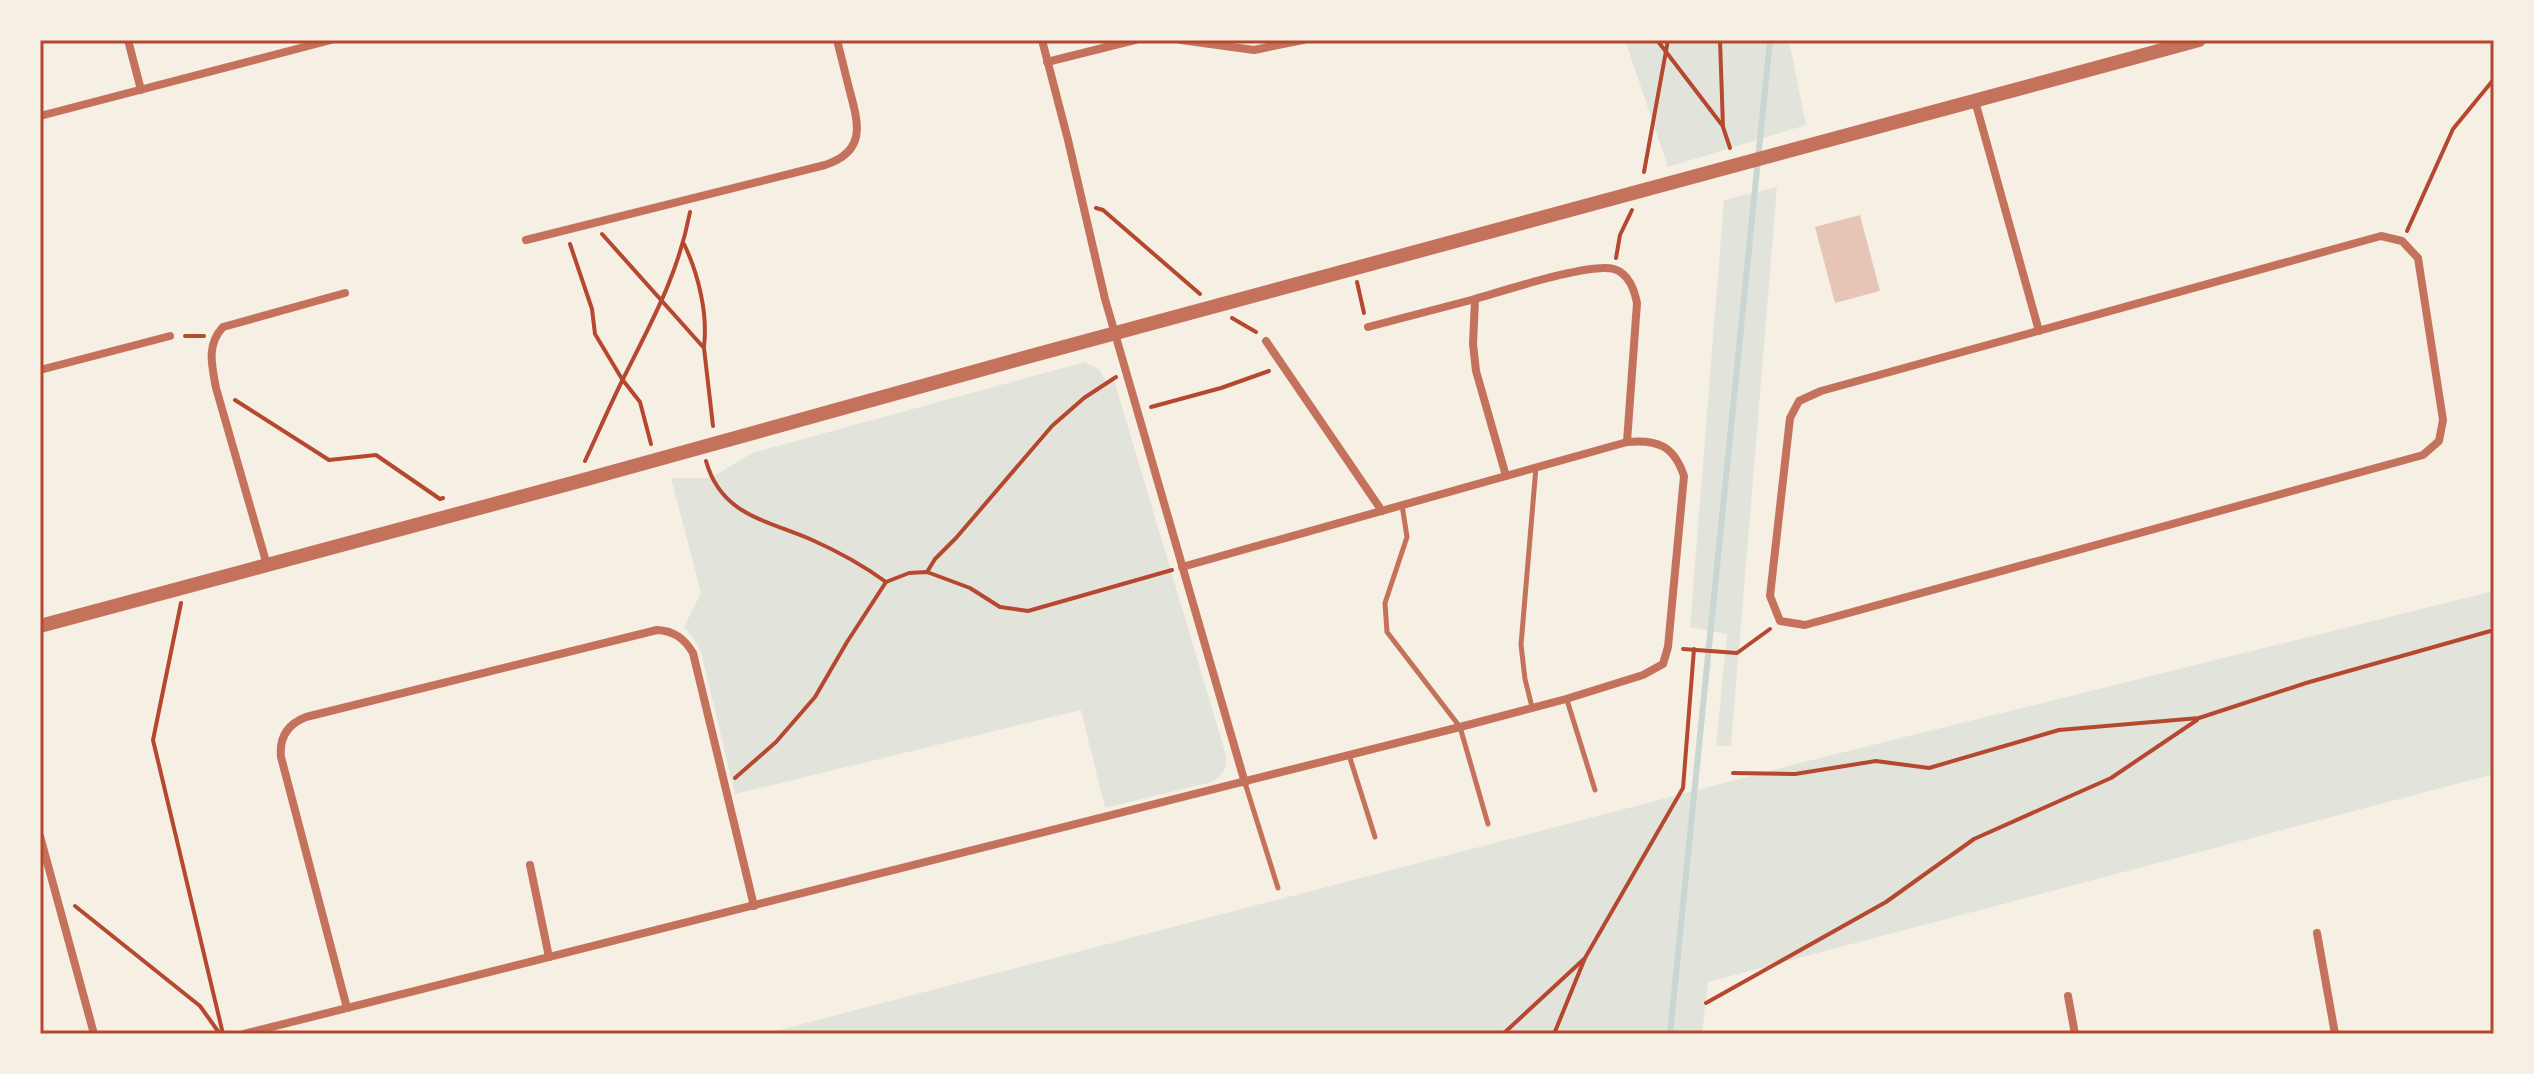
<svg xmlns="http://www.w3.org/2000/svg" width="2534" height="1074" viewBox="0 0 2534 1074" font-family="'Varela Round',sans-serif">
<rect width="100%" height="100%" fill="#f6efe4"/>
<g fill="#e2e4dc">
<polygon points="1625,40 1789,40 1806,125 1668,167"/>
<polygon points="1777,187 1731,746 1716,746 1727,634 1690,627 1724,200"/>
<path d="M1085,362L1099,369L1106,381L1114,380L1225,752C1229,765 1224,775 1212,782L1105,808L1081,710L735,794L701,652L694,639L684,627L701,593L671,478H711L752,453Z"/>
<polygon points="2494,591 2494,774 1708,982 1702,1034 764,1034 1800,763"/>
</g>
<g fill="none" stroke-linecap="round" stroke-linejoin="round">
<polyline stroke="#c9d6d2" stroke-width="6" points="1670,1034 1770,40"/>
</g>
<polygon fill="#e6c5b7" points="1860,215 1880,291 1835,303 1815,227"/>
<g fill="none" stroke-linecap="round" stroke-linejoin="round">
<g stroke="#b5482f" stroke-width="4">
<polyline points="1657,40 1722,125"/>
<polyline points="1720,40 1723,127 1730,148"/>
<polyline points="1644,172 1668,40"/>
<polyline points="1096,208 1103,210 1200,294"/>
<polyline points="2407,231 2453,129 2494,79"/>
<polyline points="602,234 704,348 713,426"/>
<polyline points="570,244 592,309 595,334 622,379 640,402 651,444"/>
<path d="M684,244C698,273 708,313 704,346"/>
<polyline points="1616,258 1620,235 1632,210"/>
<polyline points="1357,282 1364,313"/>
<polyline points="1232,318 1256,332"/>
<polyline points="185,336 204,336"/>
<polyline points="235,400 329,460 376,455 440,499 443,498"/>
<polyline points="1151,407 1221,388 1269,371"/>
<path d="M585,461C598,433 610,405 624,377C652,321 678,275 690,212"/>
<path d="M706,461C721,515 766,520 810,539C837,551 863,565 886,582"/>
<polyline points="927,572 935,559 956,538 1052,426 1084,398 1116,377"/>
<polyline points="181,603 153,740 223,1034"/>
<polyline points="1683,649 1737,653 1770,629"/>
<polyline points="1733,773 1795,774 1876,761 1929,768 2059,730 2199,718 2306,683 2494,630"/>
<polyline points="735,778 776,742 815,697 847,642 886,582 909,573 927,572 970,588 1000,607 1028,611 1172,570"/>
<polyline points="75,906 200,1006 220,1034"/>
<polyline points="1706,1003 1886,902 1974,839 2111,778 2197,720"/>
<polyline points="1503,1034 1584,959"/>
<polyline points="1554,1034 1585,958 1683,788 1694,649"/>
</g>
<g stroke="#c5725c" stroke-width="5">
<polyline points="1402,505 1407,537 1385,603 1387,632 1460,727 1488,824"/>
<polyline points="1567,700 1595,790"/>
<polyline points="1532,707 1525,679 1521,645 1536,467"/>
<polyline points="1349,755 1375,837"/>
<polyline points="1245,783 1278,888"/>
</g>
<g stroke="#c5725c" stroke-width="8">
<polyline points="128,40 141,90"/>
<polyline points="1042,40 1068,140 1105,299 1245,783"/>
<polyline points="1181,40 1254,50 1303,40"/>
<polyline points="1047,62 1135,40"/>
<polyline points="1975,101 2039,331"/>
<polyline points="40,116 331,40"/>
<polygon points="2381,236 2402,241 2418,258 2443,420 2439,441 2423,455 1805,625 1780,621 1770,596 1790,418 1799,401 1821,391"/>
<path d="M526,240L825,165C868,151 858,122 849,88C845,72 841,56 837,40"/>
<polyline points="1368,327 1475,299"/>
<polyline points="1266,341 1382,511"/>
<polyline points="40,370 170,336"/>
<path d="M1506,476L1476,371L1473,344L1475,299C1503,291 1591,262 1614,269C1629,274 1634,289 1637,303L1627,442"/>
<path d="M267,565L216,388C212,366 206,345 223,327L345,293"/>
<polyline points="40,836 94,1034"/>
<polyline points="530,865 549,957"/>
<polyline points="2317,933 2335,1034"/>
<polyline points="2068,996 2075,1034"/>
<path d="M347,1008L281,757C279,737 288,724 306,717L657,630C674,631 684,638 693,653L754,906"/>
<path d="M244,1034L1460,727L1566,699L1643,675L1663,664L1668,647L1684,476C1674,446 1658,439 1627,442L1182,567"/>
</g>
<polyline stroke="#c5725c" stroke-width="14" points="40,626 576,482 1027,357 2199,40"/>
</g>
<rect width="2534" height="1074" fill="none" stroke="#f6efe4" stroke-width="84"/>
<rect x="42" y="42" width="2450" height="990" fill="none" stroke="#b5482f" stroke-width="3"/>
</svg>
